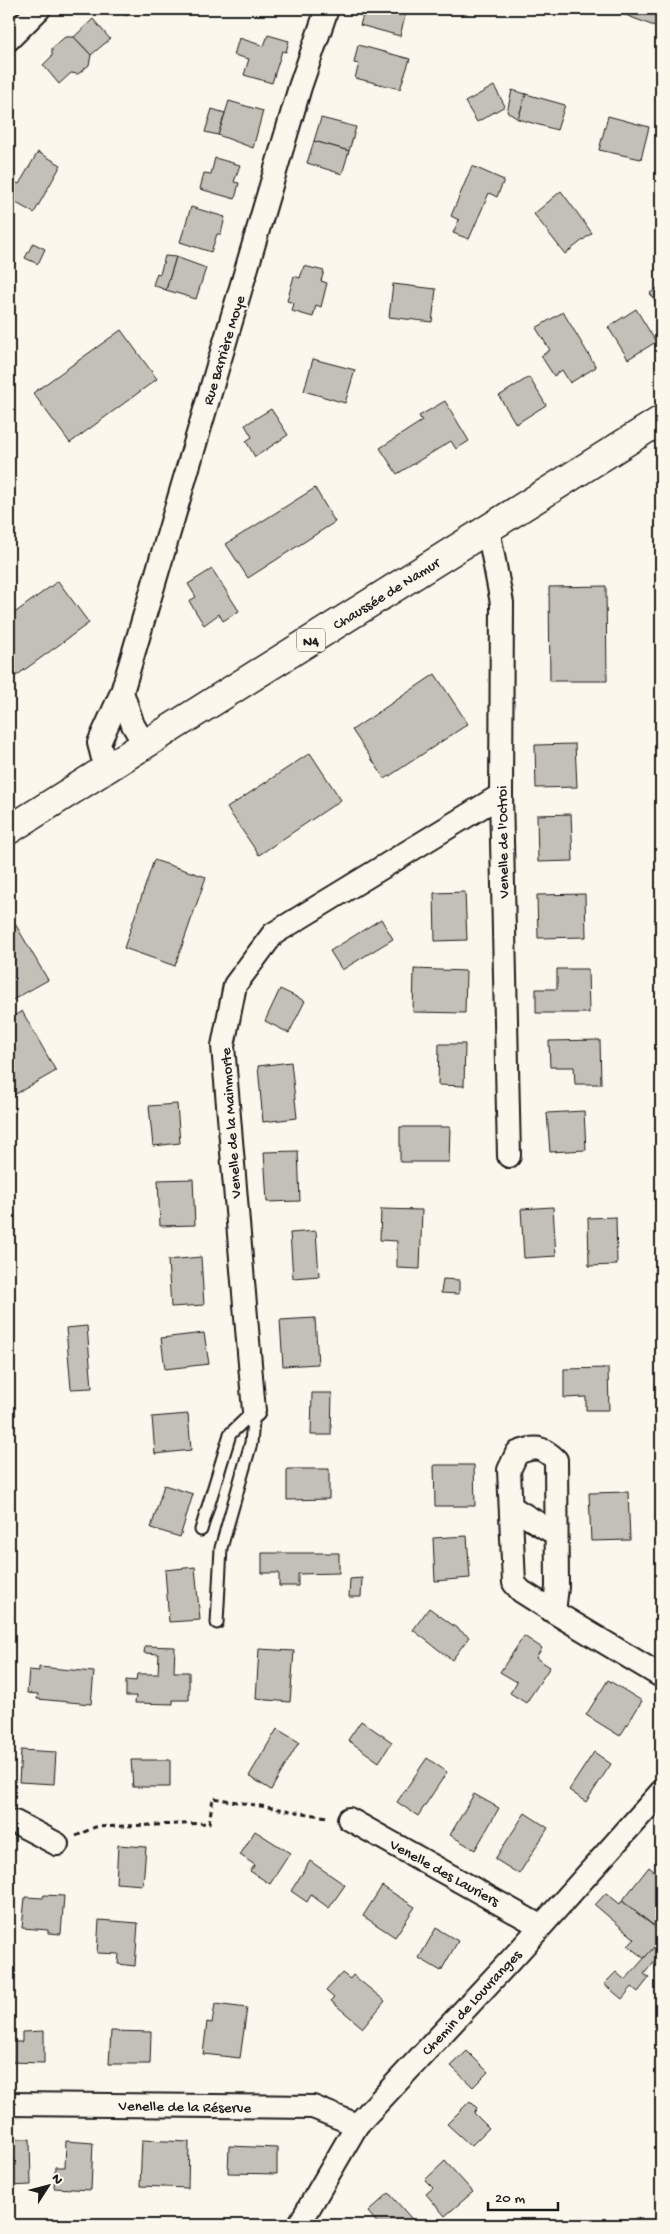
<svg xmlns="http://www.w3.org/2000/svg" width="670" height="2234" viewBox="0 0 670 2234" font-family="'Gochi Hand',sans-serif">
<rect width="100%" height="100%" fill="#fbf7ec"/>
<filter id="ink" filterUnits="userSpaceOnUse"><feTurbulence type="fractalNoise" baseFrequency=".02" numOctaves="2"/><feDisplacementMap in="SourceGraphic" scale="10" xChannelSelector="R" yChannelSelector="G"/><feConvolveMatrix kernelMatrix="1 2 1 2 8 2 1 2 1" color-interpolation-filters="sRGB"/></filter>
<g filter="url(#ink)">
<g fill="#c3c0b8" stroke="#1c1c1c">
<polygon points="121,9 136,9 126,16"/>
<polygon points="365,9 407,9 400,36 360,25"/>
<polygon points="610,9 660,9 654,26"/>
<polygon points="93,19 110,39 91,55 74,37"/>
<polygon points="268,35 289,41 286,52 282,51 272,83 244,75 249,59 234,55 239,38 264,46"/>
<polygon points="65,37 74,37 91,55 89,65 78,74 71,73 59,84 43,65 52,56 52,48"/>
<polygon points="358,45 410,59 400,89 355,78 359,64 354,63"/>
<polygon points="494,86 505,106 477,122 465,102"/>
<polygon points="512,90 526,94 518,119 507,112"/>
<polygon points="526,94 565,105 557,130 518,119"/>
<polygon points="229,101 263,111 253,148 218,135"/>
<polygon points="212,109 225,113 218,135 205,132"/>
<polygon points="608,116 649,127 641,159 599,150"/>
<polygon points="321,118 356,127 349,151 314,141"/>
<polygon points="314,141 349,151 342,174 307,163"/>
<polygon points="38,152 61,165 34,213 9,199 9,189 13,181 19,184"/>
<polygon points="215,158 240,165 234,182 239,183 235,199 200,189 204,173 211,174"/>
<polygon points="472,166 504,180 497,197 489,193 469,239 453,233 459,220 451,216"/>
<polygon points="561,191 592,233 565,254 534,214"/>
<polygon points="191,207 225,217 221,234 217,234 211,252 180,242"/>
<polygon points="33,243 45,249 38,264 25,258"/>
<polygon points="165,256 176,257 166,290 153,285 157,273 160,274"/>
<polygon points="176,257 206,268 196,299 166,290"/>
<polygon points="304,266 324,271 321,281 327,283 321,307 316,305 313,317 292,311 294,303 287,301 294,276 300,278"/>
<polygon points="393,284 436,289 432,322 389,317"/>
<polygon points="661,286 661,310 650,293"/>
<polygon points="636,309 656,342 628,359 608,327"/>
<polygon points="563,312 596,367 570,383 562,370 554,376 541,356 550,350 536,328"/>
<polygon points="121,330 157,379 70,443 33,393"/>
<polygon points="313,359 355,370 345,403 304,391"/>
<polygon points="529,377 546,405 516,424 499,396"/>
<polygon points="445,401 469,441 456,449 451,441 397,474 380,448 422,421 419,416"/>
<polygon points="271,409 288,435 255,457 246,441 252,437 245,425"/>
<polygon points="315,488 335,522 248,578 226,544"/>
<polygon points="212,569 239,611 223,621 219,614 204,625 189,601 196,597 188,584"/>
<polygon points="58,581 89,623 16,676 9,667 9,617"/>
<polygon points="606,586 607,681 550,681 549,587"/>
<polygon points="435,674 468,724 385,779 352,730"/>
<polygon points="575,744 577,787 536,788 535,745"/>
<polygon points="310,753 341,800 259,855 227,808"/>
<polygon points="571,814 573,861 538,862 537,815"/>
<polygon points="154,860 206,877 175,966 124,948"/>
<polygon points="465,892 467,940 435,941 434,893"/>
<polygon points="585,894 586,937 538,938 537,895"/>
<polygon points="381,919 393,939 342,970 330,951"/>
<polygon points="14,922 48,980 9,1002 9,925"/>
<polygon points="414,969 466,971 465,1013 413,1012"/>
<polygon points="557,969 588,969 589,1013 536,1013 536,989 557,989"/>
<polygon points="280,989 305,1001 289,1033 265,1021"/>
<polygon points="22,1011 56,1071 14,1095 9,1086 9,1019"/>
<polygon points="600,1040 601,1084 575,1084 574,1067 550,1067 549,1041"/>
<polygon points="439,1044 465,1044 464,1086 438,1085"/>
<polygon points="291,1062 297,1118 263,1122 258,1066"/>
<polygon points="177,1104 180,1143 153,1146 149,1106"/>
<polygon points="584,1111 586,1150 550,1152 547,1113"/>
<polygon points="400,1127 450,1127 449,1162 400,1162"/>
<polygon points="298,1151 300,1201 267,1202 264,1152"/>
<polygon points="193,1179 195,1225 160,1226 158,1180"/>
<polygon points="553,1207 556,1256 524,1258 521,1209"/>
<polygon points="381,1209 422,1210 420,1269 397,1268 397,1241 380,1240"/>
<polygon points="616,1217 617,1265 589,1266 588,1218"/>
<polygon points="316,1231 319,1276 293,1278 290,1233"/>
<polygon points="201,1257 204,1305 171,1307 168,1260"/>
<polygon points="443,1279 459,1280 459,1294 441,1293"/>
<polygon points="315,1318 318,1364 283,1366 280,1320"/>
<polygon points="87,1326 92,1388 71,1389 66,1328"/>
<polygon points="204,1333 209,1364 165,1369 161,1338"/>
<polygon points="608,1368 609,1410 586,1410 586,1397 564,1398 564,1369"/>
<polygon points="661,1388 661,1403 655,1399"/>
<polygon points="312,1393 332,1393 331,1435 311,1435"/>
<polygon points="188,1414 191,1450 155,1454 152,1417"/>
<polygon points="434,1465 474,1465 475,1506 435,1506"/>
<polygon points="287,1469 329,1469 329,1499 287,1500"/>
<polygon points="164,1485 193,1494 180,1537 151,1528"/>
<polygon points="628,1492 630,1540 591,1541 589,1493"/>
<polygon points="467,1536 470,1578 435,1581 433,1538"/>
<polygon points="262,1553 339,1553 339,1573 298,1574 298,1586 279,1586 279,1573 262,1573"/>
<polygon points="195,1567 200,1620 169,1622 165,1570"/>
<polygon points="362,1578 361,1597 349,1597 350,1579"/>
<polygon points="429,1608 469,1637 452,1660 413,1630"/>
<polygon points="524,1636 542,1648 536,1658 550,1667 526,1703 510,1693 517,1682 500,1672"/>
<polygon points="145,1646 175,1647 174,1672 189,1672 189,1700 173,1700 173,1704 135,1703 136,1696 126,1696 126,1680 136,1681 137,1674 158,1674 159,1654 144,1653"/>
<polygon points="259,1649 294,1651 290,1702 256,1699"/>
<polygon points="39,1667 94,1672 91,1704 37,1699 38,1694 27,1693 29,1670 39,1671"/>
<polygon points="608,1680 642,1701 620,1736 586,1715"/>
<polygon points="361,1721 392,1742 379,1762 348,1740"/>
<polygon points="277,1729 299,1742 271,1790 249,1776"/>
<polygon points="21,1750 56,1752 54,1784 19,1782"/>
<polygon points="594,1752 611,1764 586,1802 569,1790"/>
<polygon points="427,1758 447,1772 418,1816 397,1802"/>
<polygon points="131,1760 170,1760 170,1787 133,1787"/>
<polygon points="474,1794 499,1808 475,1850 450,1835"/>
<polygon points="525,1813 548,1828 519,1874 495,1859"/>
<polygon points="255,1831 290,1853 270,1884 250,1871 255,1865 240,1855"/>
<polygon points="118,1845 146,1847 143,1885 116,1883"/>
<polygon points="310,1861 345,1885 329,1908 311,1895 307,1902 291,1891"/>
<polygon points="649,1867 661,1877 661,1915 653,1925 622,1901"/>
<polygon points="382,1886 415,1907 395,1937 363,1916"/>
<polygon points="606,1893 620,1904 622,1901 661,1932 661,1942 660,1941 645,1959 628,1946 635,1939 595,1905"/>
<polygon points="44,1895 64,1896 61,1934 48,1933 48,1930 22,1928 25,1897 43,1898"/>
<polygon points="99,1920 138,1923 135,1966 118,1964 119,1954 97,1953"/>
<polygon points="436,1928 458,1941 441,1971 419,1958"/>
<polygon points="655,1946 661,1953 644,1974 649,1978 638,1992 632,1987 622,1999 604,1984 616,1972 625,1980"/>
<polygon points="342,1973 350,1979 353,1975 385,2001 363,2028 331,2001 334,1998 326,1991"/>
<polygon points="215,2004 247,2008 240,2058 203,2054 207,2022 212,2023"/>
<polygon points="44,2031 44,2063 9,2062 9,2042 22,2042 22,2032"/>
<polygon points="111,2031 151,2032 150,2064 109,2064"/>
<polygon points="467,2051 488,2072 473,2087 451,2066"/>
<polygon points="470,2101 477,2108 474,2113 489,2128 471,2146 447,2124"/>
<polygon points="9,2139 30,2139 31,2185 9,2186"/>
<polygon points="142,2140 189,2142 188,2188 140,2186"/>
<polygon points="66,2141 93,2143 91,2190 54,2188 55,2167 65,2167"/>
<polygon points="229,2146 277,2148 277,2174 228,2173"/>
<polygon points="445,2161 473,2192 445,2216 426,2194 433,2188 425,2180"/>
<polygon points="389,2193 417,2225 379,2225 368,2212"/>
</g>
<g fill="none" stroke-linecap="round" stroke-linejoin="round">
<defs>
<g id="service">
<polyline points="201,1530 230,1434 254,1411"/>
<polyline points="217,1623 221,1548 251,1443 254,1411"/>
</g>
<g id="minor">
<polyline points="9,39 39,9"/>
<polyline points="488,529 502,603 501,795 509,1156"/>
<polyline points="122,692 133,725 145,745"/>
<polyline points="106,770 99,743 122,692 300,87 327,9"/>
<polyline points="254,1411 223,1046 235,985 273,934 501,795"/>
<polyline points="511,1507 556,1534"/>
<path d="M554,1612L557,1587L556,1460C542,1446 535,1446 517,1453L509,1470L514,1583L521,1591L554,1612L661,1676"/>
<polyline points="349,1819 540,1926"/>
<polyline points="9,1821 15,1822 57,1844"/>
<polyline points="9,2104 313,2107 357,2125"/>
<polyline points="299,2225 357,2125 520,1950 661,1792"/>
</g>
<polyline id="primary" points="9,830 661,420"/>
</defs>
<use href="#service" stroke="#1c1c1c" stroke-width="15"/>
<use href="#minor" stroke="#1c1c1c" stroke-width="26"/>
<use href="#primary" stroke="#1c1c1c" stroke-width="31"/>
<polyline stroke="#1c1c1c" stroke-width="3" stroke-dasharray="5 4" stroke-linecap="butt" points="76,1836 95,1827 209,1823 213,1798 327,1817"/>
<use href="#service" stroke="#fbf7ec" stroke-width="11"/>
<use href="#minor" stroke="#fbf7ec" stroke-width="22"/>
<use href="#primary" stroke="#fbf7ec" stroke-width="28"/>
</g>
</g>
<g text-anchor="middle" stroke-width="4" stroke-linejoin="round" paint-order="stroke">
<rect fill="#fbf7ec" stroke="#5f5e5a" stroke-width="1" x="297" y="628.5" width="28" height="23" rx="4"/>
<g font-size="14" font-weight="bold" fill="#1c1c1c">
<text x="311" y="645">N4</text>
</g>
<g font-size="15" fill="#1c1c1c" stroke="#fbf7ec">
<text transform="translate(223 350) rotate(-73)" y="5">Rue Barrière Moye</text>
<text transform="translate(386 593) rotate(-32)" y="5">Chaussée de Namur</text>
<text transform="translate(502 842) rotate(-91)" y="5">Venelle de l'Octroi</text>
<text transform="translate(230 1123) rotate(-94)" y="5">Venelle de la Mainmorte</text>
<text transform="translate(445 1872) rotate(29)" y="5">Venelle des Lauriers</text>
<text transform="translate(471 2002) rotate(-47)" y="5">Chemin de Louvranges</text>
<text transform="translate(185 2106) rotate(1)" y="5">Venelle de la Réserve</text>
</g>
</g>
<rect width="670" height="2234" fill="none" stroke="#fbf7ec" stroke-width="30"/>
<rect x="15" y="15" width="640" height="2204" fill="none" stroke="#1c1c1c" stroke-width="2" filter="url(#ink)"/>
<g transform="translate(48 2186) rotate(54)" stroke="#fbf7ec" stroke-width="4" paint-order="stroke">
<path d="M0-4L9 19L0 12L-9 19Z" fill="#1c1c1c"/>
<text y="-8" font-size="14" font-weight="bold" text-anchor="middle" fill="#1c1c1c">N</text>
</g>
<path d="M488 2202v8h70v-8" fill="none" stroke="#1c1c1c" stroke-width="2.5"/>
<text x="495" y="2202" font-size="15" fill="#1c1c1c" stroke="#fbf7ec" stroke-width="4" paint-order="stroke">20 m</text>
</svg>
